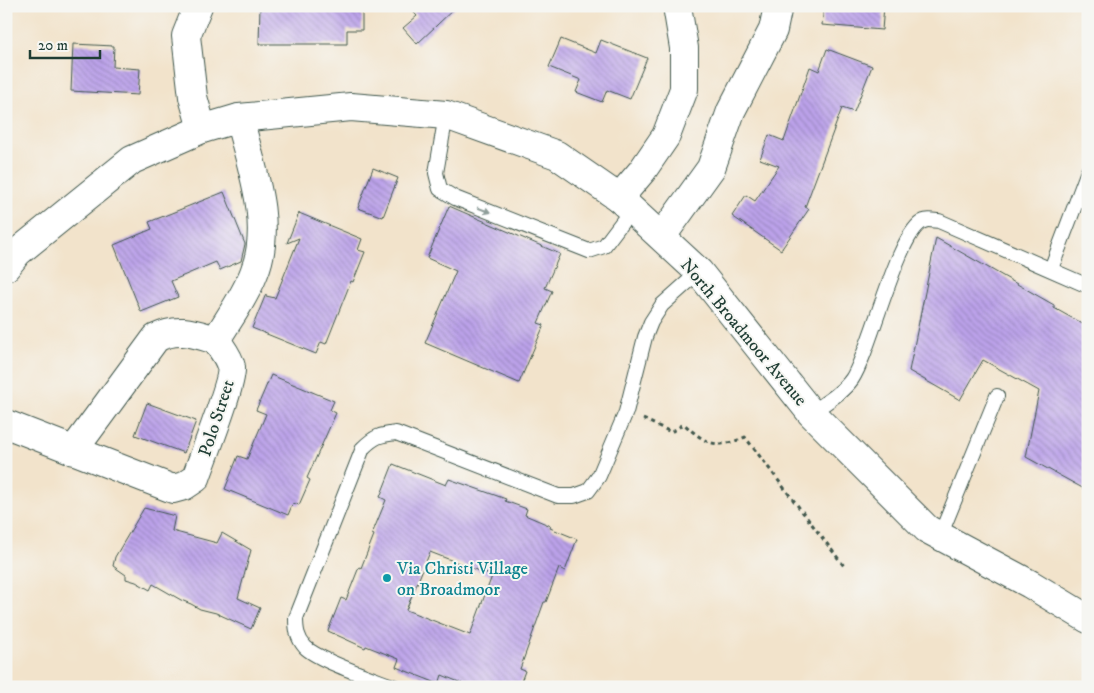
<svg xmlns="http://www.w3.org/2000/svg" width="1094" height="693" viewBox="0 0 1094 693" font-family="'IM FELL DW Pica',serif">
<defs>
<pattern id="building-back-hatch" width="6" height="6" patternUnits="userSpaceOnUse" patternTransform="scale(1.25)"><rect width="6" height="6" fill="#bca2ea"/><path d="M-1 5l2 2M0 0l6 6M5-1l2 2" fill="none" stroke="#9885be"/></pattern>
</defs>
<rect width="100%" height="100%" fill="#f6f6f2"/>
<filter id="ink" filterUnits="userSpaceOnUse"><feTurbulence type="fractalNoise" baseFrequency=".02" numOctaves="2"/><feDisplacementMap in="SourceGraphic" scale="10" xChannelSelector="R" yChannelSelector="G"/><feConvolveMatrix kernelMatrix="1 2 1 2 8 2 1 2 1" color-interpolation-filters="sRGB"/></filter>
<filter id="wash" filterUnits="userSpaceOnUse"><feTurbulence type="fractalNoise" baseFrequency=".0096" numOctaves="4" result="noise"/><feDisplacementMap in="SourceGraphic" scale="20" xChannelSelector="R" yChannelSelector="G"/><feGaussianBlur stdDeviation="1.12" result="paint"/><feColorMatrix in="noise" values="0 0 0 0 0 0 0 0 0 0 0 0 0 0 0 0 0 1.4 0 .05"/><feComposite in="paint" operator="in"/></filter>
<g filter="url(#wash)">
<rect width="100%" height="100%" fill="#f2e3cb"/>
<g id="blocks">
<g fill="url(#building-back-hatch)" fill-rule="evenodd">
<polygon points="260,6 362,6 362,30 347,30 347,44 259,44"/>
<polygon points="408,6 457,6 417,44 403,28 417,16"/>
<polygon points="824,6 884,6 882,30 822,25"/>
<polygon points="561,39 596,53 601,40 647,58 630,99 607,90 602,102 576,92 581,80 549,67"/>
<polygon points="73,44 114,46 113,67 140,69 138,95 71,91"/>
<polygon points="827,49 872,66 854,112 842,108 805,207 809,209 781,250 732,216 746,195 755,201 779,166 760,159 769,135 784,141 810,67 819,71"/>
<polygon points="373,168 398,178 383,217 358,208"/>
<polygon points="224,192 245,244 241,261 220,270 216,262 171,281 178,297 141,312 114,245 152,229 149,222"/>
<polygon points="449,206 560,254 545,288 552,291 538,323 544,325 519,383 425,343 456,271 427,258"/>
<polygon points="299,213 362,239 358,250 365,252 353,282 351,281 326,344 321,342 316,354 252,328 266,294 266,296 275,298 299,238 287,243"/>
<polygon points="936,238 1054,305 1054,308 1088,327 1088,491 1026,457 1039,391 983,360 960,400 909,371"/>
<polygon points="271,375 334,401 330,410 336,413 307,478 310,480 299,505 293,503 288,515 225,489 238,456 247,459 266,414 256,410"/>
<polygon points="147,403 196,421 184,453 135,435"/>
<path d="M393,464L446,485L449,479L506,499L505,501L527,509L525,515L551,526L550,528L577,539L565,571L559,568L546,602H544L520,669L525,671L519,687H471L442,675L439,684L396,667L399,659L366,646L365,648L328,631L341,598L346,600L359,567L361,568L374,535L372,534L386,500L380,497ZM430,552L492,576L470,635L406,610Z"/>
<polygon points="144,508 175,516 172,531 217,543 222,533 251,550 238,598 260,608 251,629 216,613 200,609 191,604 181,600 153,584 150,590 136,582 126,579 126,575 113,566 115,557"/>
</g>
</g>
</g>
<g filter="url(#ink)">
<use href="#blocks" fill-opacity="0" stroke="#3f564b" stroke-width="1"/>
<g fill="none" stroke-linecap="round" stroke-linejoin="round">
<defs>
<g id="service">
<polyline points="446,115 436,173 440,189 455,198 589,251 604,246 632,209"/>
<polyline points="1051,269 1088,171"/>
<path d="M811,413C825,403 842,393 852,379C871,350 898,230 924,221C928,219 935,221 939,221L1088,286"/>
<polyline points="940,536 997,396"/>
<path d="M395,687C374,679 319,661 305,647C297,638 296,629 296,618L363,448C375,436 380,435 396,433L558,496H574L588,491L599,476L626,412L645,337L651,322L662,305L699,272"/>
</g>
<g id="minor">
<polyline points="198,6 186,36 193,97 202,129"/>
<polyline points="619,198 642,171 666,136 684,89 684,48 677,6"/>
<polyline points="662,236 711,168 731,111 773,30 778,6"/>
<polyline points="6,267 18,252 132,160 202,129 239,118 351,107 446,115 557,155 619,198 699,272 811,413 927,529 1030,584 1088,619"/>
<path d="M216,340C229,318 245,297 254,273C274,225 251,166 239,118"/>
<path d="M6,424L173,489L184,486L196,478C202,460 234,380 231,367C229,357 221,348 216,340C193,333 178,327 156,338L73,451"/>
</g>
</defs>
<use href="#service" stroke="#3f564b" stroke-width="16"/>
<use href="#minor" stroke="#3f564b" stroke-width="30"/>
<path stroke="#3f564b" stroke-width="3" stroke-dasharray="4 4" stroke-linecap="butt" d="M643,419L671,432L684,424C706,444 716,450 745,437L844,566"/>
<use href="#service" stroke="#fff" stroke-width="14"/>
<use href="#minor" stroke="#fff" stroke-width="28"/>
</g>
<defs><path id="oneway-solid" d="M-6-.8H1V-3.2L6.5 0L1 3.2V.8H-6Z" transform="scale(1.25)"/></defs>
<use fill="#8f9e9a" href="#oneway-solid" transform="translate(484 210) rotate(21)"/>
</g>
<circle fill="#0f9aa8" stroke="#f6f6f2" stroke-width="2" cx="387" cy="578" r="5"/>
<g text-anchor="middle" stroke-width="4" stroke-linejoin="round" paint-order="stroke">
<g font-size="18" fill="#1f3d34" stroke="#f6f6f2">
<text transform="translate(744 332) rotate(50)" y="6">North Broadmoor Avenue</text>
<text transform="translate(216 418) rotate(-72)" y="6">Polo Street</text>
</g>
<g font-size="18" fill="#0d838f" stroke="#f6f6f2" text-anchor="start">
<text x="397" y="574">Via Christi Village<tspan x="397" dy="21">on Broadmoor</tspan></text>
</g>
</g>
<rect width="1094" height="693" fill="none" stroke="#f6f6f2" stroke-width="25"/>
<path d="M30 50v8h70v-8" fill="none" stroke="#1f3d34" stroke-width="2.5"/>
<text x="38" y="50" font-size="15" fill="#1f3d34" stroke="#f6f6f2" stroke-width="4" paint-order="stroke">20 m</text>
</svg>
